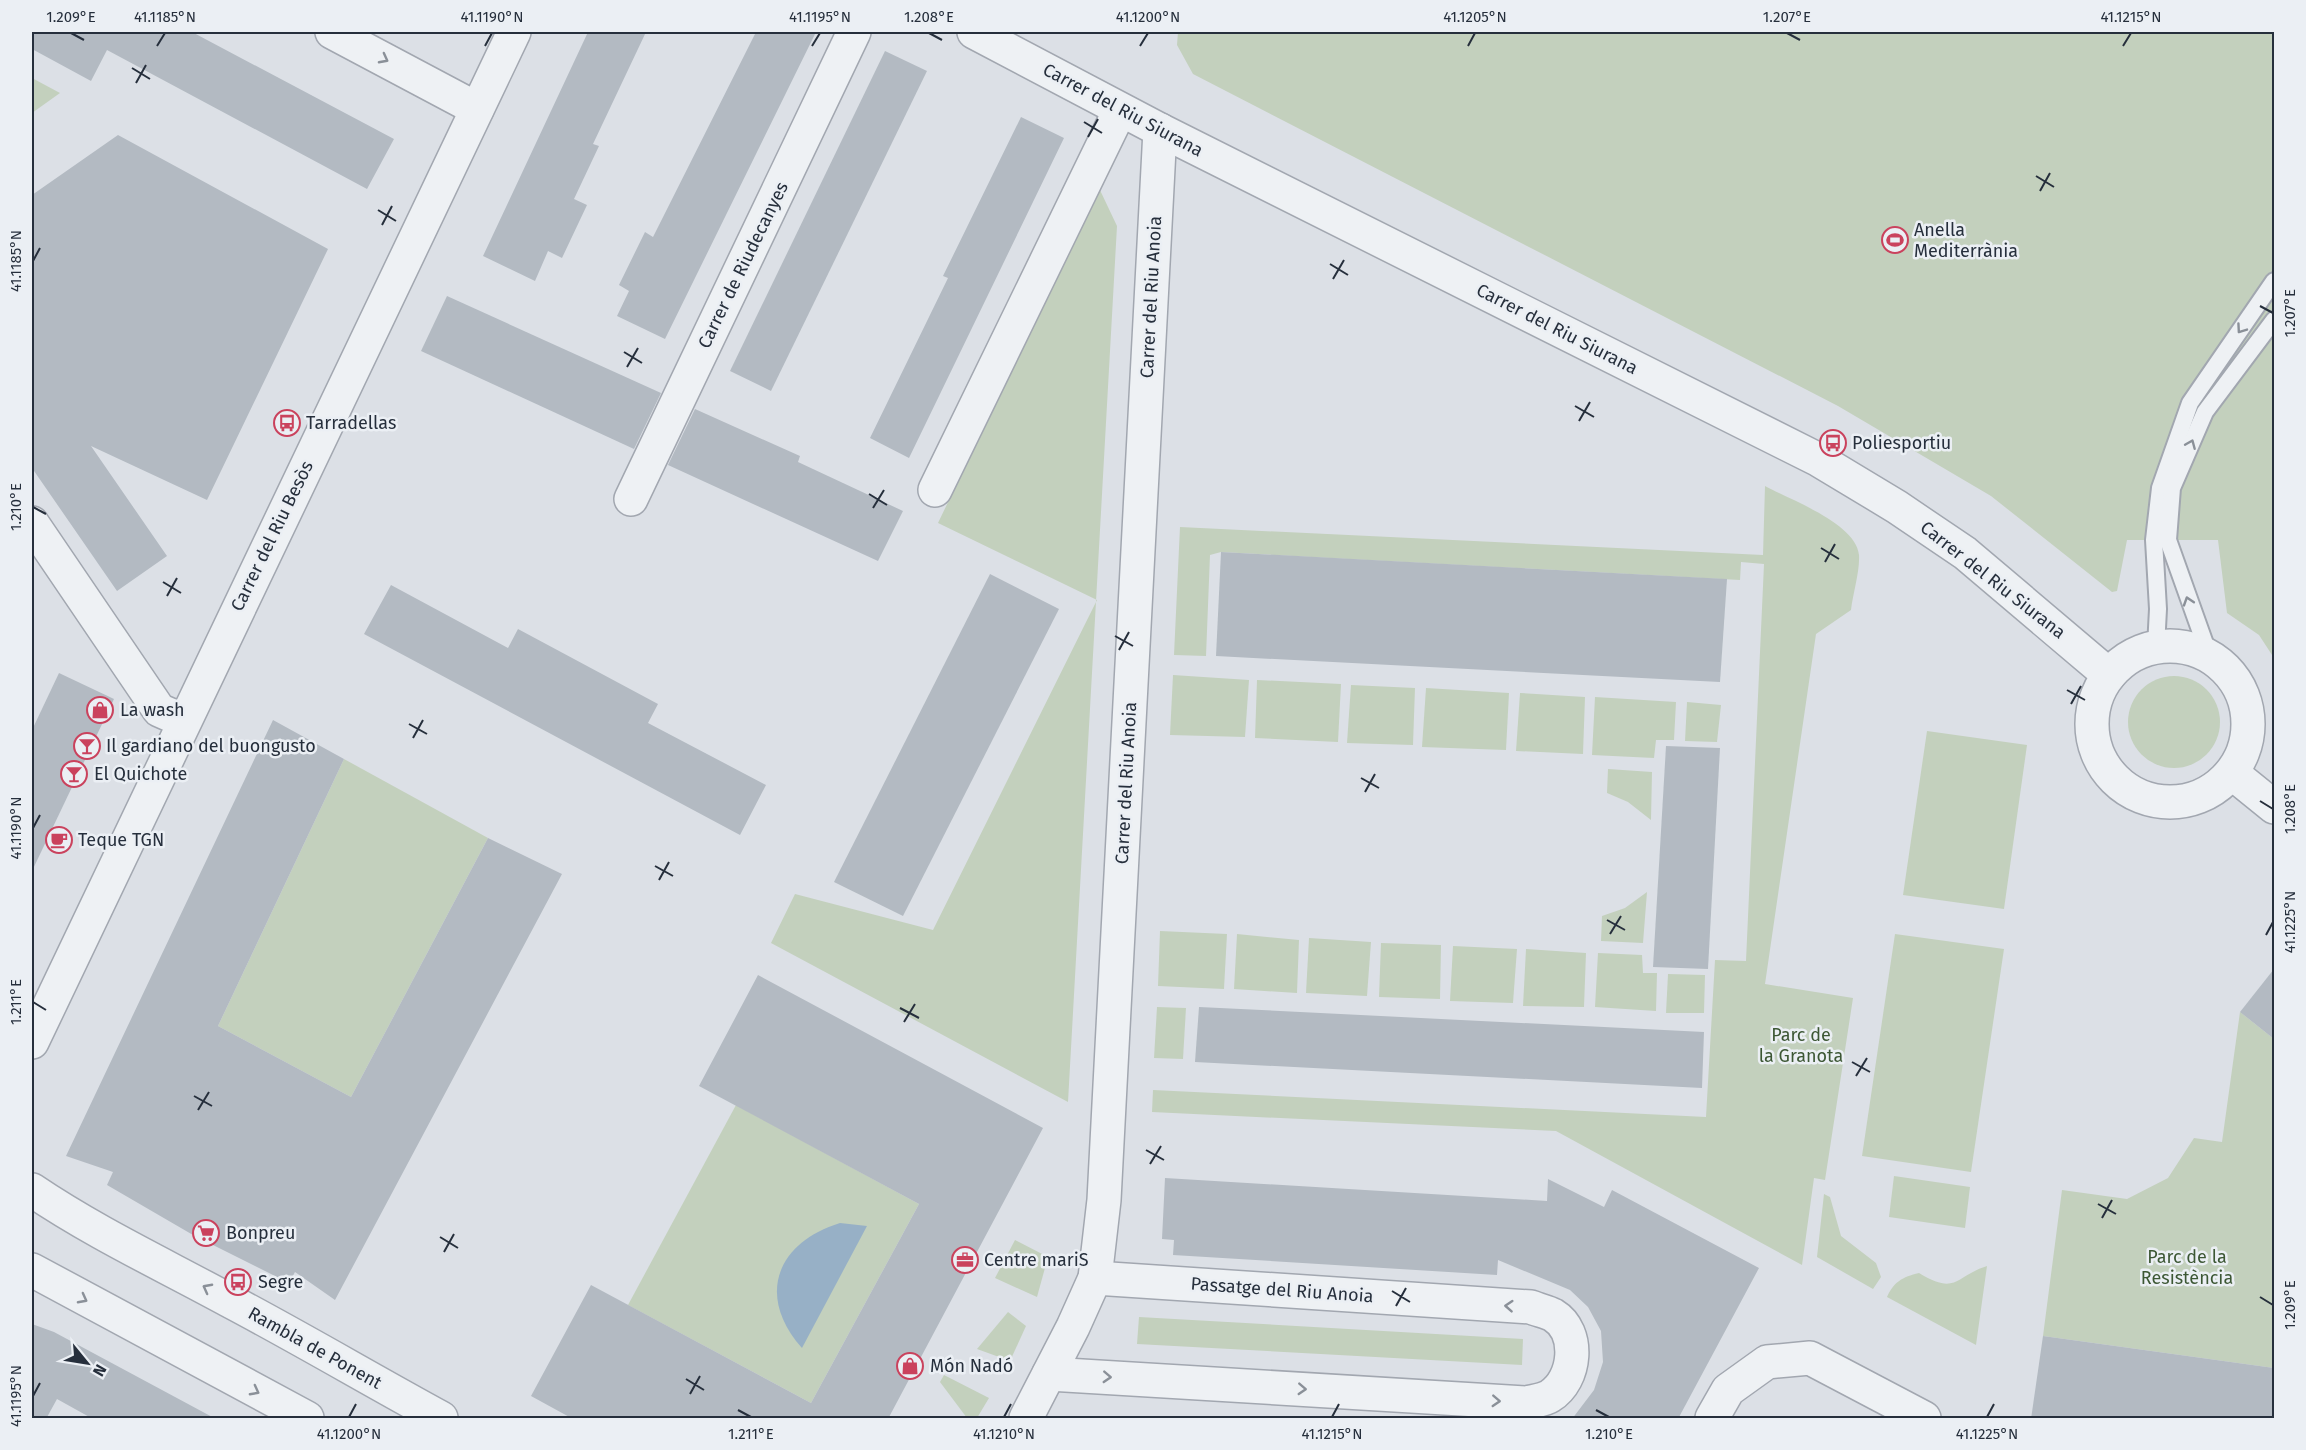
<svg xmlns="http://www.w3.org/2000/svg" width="2306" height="1450" viewBox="0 0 2306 1450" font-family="'Fira Sans',sans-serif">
<rect width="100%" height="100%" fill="#dce0e6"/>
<g fill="#c3d0bd">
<polygon points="1178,32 2274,32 2274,658 2259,635 2227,613 2218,540 2127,540 2117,591 2112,592 1991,496 1838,406 1193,74 1177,45"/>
<polygon points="32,78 60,93 32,113"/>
<polygon points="1099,188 1117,226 1068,1102 771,943 795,894 933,930 1097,600 938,523"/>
<path d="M1765,486C1790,500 1856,523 1859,555C1860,571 1853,593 1851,610L1816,634L1765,984L1853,998L1825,1180L1814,1178L1802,1265L1556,1131L1152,1112L1153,1090L1706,1117L1715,960L1746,961L1764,564L1741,562L1740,580L1221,552L1210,555L1206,656L1174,655L1180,527L1763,555Z"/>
<polygon points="1173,675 1249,680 1245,737 1170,735"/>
<circle cx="2174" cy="722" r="46"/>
<polygon points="1257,680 1341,684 1338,742 1255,738"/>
<polygon points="1351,685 1415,688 1413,745 1347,743"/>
<polygon points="1426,688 1509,693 1506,750 1422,747"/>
<polygon points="1520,693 1585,697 1583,754 1516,751"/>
<polygon points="1595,697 1676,702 1674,740 1656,740 1654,758 1592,755"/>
<polygon points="1687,702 1721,705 1717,742 1685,741"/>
<polygon points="1927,731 2027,745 2004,909 1903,895"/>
<polygon points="344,759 488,838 351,1097 218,1026"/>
<polygon points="1608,769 1652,772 1651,820 1628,802 1607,793"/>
<polygon points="1647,892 1643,943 1601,941 1602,916 1625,908"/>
<polygon points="1160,931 1227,934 1224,989 1158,986"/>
<polygon points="1237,934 1299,940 1297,993 1234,989"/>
<polygon points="1895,934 2004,949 1971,1172 1862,1156"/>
<polygon points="1309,938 1371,942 1367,996 1306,993"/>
<polygon points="1381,943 1441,945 1440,999 1379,997"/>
<polygon points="1453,946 1517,949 1513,1003 1450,1001"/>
<polygon points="1526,949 1586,953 1584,1007 1523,1006"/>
<polygon points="1598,953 1642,955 1643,973 1657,973 1656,1011 1595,1007"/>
<polygon points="1668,974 1705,975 1704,1013 1666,1013"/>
<polygon points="1157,1007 1186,1008 1183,1059 1154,1058"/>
<polygon points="2240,1012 2274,1039 2274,1368 2043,1336 2062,1190 2127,1199 2168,1178 2194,1138 2222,1142"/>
<polygon points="736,1105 919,1204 811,1403 628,1305"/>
<polygon points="1894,1176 1970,1187 1965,1228 1889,1217"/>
<polygon points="1824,1194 1830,1197 1841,1236 1876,1263 1881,1277 1873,1289 1817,1257"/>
<polygon points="1015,1240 1048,1257 1037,1297 995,1278"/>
<path d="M1987,1266L1976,1345L1887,1297C1894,1282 1902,1277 1919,1273C1957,1296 1955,1276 1987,1266Z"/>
<polygon points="1008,1312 1026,1326 1010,1361 977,1349"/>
<polygon points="1139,1317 1523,1339 1522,1365 1137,1344"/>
<polygon points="944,1375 989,1398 977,1418 967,1418 940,1382"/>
</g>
<path fill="#97b0c6" d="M840,1223L867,1226L802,1348C756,1296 776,1243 840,1223Z"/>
<g fill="#b3bac2">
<polygon points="32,32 192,32 394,139 367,189 107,50 91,81 32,49"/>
<polygon points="588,32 646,32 593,144 599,146 574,199 587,205 562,258 548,251 535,281 483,256"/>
<polygon points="756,32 816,32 665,339 617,316 629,291 619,285 645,232 653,237"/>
<polygon points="885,51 927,71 771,391 730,371"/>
<polygon points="1021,117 1064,138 909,458 870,438 948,278 943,276"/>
<polygon points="118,135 328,249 207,500 91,446 167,556 117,591 32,468 32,195"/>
<polygon points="447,296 661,393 634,449 421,351"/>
<polygon points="695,409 800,456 798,462 903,511 878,561 668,465"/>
<polygon points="1221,552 1727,579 1720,682 1216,656"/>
<polygon points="990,574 1059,609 903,916 834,882"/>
<polygon points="391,585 508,648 518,629 658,704 648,723 766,785 740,835 364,634"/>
<polygon points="59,673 114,699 32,871 32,730"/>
<polygon points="273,720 344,759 218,1026 351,1097 488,838 562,874 335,1300 295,1272 289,1283 193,1235 107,1185 113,1172 66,1156"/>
<polygon points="1666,746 1720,748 1708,969 1653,967"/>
<polygon points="2274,969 2274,1039 2240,1012"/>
<polygon points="758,975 1043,1128 888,1419 573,1419 531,1396 591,1285 811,1403 919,1204 699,1086"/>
<polygon points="1199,1007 1704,1032 1702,1088 1195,1062"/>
<polygon points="1165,1178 1547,1201 1548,1179 1604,1207 1612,1190 1759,1268 1678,1419 1572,1419 1594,1390 1603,1362 1601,1331 1588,1307 1570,1290 1498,1260 1497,1275 1173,1255 1174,1240 1162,1239"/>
<polygon points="32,1324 54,1332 216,1419 93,1419 57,1399 46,1419 32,1419"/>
<polygon points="2043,1336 2274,1368 2274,1419 2031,1419"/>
</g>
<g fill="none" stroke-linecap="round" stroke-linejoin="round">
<defs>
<g id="service">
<polyline points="2156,647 2158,609 2154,540 2160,488 2190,403 2274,281"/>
<polyline points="2209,655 2168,540 2172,488 2205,412 2274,320"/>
</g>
<g id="minor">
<polyline points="332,32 477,109"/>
<polyline points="974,32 1160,130 1819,460 1897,507 1965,553 2109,675"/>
<polyline points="935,490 1120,110"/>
<polyline points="631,499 854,32"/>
<polyline points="32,523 159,710 184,721"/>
<circle cx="2170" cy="724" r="78"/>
<polyline points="2232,773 2274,807"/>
<polyline points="32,1042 514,32"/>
<path d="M32,1190C94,1232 164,1265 230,1301C302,1339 371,1380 441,1418"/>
<polyline points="32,1270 307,1418"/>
<path d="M1049,1374L1527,1403C1534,1401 1544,1400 1550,1396C1576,1380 1581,1332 1553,1315C1547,1312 1538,1310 1531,1307L1095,1278"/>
<polyline points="1026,1418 1073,1327 1095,1278 1104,1200 1160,130"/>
<polyline points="1712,1418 1728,1390 1767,1362 1810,1358 1924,1418"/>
</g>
</defs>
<use href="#service" stroke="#a2a7b0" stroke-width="20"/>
<use href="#minor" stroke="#a2a7b0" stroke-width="36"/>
<use href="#service" stroke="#eef1f4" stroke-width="16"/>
<use href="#minor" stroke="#eef1f4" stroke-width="33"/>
</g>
<defs><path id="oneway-chevron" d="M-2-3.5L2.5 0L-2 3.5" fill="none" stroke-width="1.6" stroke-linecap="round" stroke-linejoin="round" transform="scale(1.5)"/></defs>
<g stroke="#8a9098">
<use href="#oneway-chevron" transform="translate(384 59) rotate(28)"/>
<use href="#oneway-chevron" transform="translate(2241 329) rotate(125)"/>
<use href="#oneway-chevron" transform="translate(2191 444) rotate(-67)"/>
<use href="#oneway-chevron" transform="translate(2188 601) rotate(-108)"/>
<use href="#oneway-chevron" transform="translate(207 1288) rotate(-152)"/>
<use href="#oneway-chevron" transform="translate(83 1299) rotate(28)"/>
<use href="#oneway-chevron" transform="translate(1509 1306) rotate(-176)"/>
<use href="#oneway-chevron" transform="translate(1107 1377) rotate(3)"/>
<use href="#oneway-chevron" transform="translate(1302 1389) rotate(3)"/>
<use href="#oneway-chevron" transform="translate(255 1391) rotate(28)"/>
<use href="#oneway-chevron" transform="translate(1496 1401) rotate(3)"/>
</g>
<path fill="none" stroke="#262f3c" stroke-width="2" d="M71,33L84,40M929,33L942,40M1787,33L1800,40M157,46L165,33M485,46L492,33M812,46L820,33M1140,46L1148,33M1468,46L1475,33M2123,46L2131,33M132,68L150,79M136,83L146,65M1084,122L1102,133M1088,137L1098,119M2036,176L2054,187M2040,191L2050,173M378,210L396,221M382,225L392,206M33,261L40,248M1330,264L1348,275M1333,279L1344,260M2260,306L2273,313M624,352L642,363M627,367L638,348M1575,406L1594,417M1579,421L1590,402M869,494L887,505M33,507L46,514M873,508L884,490M1821,548L1839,559M1825,562L1835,544M163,582L181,593M167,596L177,578M1115,636L1133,646M1119,650L1129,632M2067,690L2085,700M2071,704L2081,686M409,724L427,734M413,738L423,720M1361,778L1379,788M1365,792L1375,774M2260,801L2273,809M33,828L40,815M655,866L673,876M659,880L669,862M1607,920L1625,930M1610,934L1621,916M2266,935L2273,922M33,1002L46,1010M900,1008L919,1018M904,1022L915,1004M1852,1062L1870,1072M1856,1076L1867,1058M194,1096L212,1106M198,1110L209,1092M1146,1150L1164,1160M1150,1164L1161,1146M2098,1204L2116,1214M2102,1218L2112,1200M440,1237L458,1248M444,1252L454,1234M1392,1291L1410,1302M2260,1297L2273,1305M1396,1306L1406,1288M686,1379L704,1390M690,1394L700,1376M33,1396L40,1383M738,1410L751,1417M1596,1410L1609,1417M349,1417L356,1404M1004,1417L1011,1404M1332,1417L1339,1404M1987,1417L1994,1404"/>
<defs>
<symbol id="stadium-ring" viewBox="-11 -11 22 22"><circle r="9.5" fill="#ebeff4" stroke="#ca425d" stroke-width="1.5"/><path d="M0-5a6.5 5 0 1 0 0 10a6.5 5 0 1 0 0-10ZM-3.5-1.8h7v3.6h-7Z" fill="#ca425d"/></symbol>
<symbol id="bus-ring" viewBox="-11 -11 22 22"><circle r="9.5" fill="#ebeff4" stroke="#ca425d" stroke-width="1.5"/><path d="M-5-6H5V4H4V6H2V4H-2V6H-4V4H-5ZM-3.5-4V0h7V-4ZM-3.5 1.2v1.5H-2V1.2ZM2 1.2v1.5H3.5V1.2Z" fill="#ca425d"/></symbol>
<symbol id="shop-ring" viewBox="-11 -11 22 22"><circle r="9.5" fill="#ebeff4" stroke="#ca425d" stroke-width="1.5"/><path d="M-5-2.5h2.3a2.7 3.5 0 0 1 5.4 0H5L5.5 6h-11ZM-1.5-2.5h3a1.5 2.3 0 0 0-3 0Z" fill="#ca425d"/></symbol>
<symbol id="bar-ring" viewBox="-11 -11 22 22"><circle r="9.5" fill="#ebeff4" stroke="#ca425d" stroke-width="1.5"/><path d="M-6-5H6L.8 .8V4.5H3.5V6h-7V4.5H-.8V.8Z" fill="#ca425d"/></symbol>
<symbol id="cafe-ring" viewBox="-11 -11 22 22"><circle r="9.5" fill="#ebeff4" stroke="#ca425d" stroke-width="1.5"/><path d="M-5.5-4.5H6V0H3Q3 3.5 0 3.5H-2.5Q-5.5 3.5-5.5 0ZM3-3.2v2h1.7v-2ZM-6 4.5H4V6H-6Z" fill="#ca425d"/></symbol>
<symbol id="supermarket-ring" viewBox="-11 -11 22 22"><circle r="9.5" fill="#ebeff4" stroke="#ca425d" stroke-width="1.5"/><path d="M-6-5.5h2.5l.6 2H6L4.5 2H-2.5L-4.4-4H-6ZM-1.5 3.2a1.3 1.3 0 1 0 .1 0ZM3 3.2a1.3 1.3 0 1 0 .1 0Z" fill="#ca425d"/></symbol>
<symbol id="office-ring" viewBox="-11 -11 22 22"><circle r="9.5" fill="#ebeff4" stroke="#ca425d" stroke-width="1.5"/><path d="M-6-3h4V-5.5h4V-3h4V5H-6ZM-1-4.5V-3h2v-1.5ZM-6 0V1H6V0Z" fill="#ca425d"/></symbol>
</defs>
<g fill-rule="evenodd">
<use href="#stadium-ring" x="1880" y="225" width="30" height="30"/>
<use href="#bus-ring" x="272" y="408" width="30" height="30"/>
<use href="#bus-ring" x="1818" y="428" width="30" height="30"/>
<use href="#shop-ring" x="85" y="695" width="30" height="30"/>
<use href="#bar-ring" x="72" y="731" width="30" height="30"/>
<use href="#bar-ring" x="59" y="759" width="30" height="30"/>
<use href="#cafe-ring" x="44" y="825" width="30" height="30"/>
<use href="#supermarket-ring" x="191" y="1218" width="30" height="30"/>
<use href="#office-ring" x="950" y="1245" width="30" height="30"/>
<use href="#bus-ring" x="223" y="1267" width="30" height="30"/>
<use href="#shop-ring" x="895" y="1351" width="30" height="30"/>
</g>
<g text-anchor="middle" stroke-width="5" stroke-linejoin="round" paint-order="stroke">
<g font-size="18" fill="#262f3c" stroke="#ebeff4">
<text transform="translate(1123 110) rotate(28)" y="6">Carrer del Riu Siurana</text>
<text transform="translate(743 265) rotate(-64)" y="6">Carrer de Riudecanyes</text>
<text transform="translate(1151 297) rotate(-87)" y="6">Carrer del Riu Anoia</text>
<text transform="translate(1557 329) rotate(27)" y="6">Carrer del Riu Siurana</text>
<text transform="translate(272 536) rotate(-64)" y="6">Carrer del Riu Besòs</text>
<text transform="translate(1993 580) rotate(38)" y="6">Carrer del Riu Siurana</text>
<text transform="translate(1126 783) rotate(-87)" y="6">Carrer del Riu Anoia</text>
<text transform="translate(1282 1290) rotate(4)" y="6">Passatge del Riu Anoia</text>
<text transform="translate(315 1348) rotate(29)" y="6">Rambla de Ponent</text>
</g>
<g font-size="18" fill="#262f3c" stroke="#ebeff4" text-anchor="start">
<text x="1914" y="236">Anella<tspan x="1914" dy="21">Mediterrània</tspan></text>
<text x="306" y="429">Tarradellas</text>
<text x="1852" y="449">Poliesportiu</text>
<text x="120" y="716">La wash</text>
<text x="106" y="752">Il gardiano del buongusto</text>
<text x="94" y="780">El Quichote</text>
<text x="78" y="846">Teque TGN</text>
<text x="226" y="1239">Bonpreu</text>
<text x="984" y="1266">Centre mariS</text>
<text x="258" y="1288">Segre</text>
<text x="930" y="1372">Món Nadó</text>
</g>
<g font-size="18" fill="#3c5734" stroke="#ebeff4">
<text x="1801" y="1041">Parc de<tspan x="1801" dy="21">la Granota</tspan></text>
<text x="2187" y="1263">Parc de la<tspan x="2187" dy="21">Resistència</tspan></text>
</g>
</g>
<rect width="2306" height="1450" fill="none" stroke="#ebeff4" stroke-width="66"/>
<g transform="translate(87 1363) rotate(120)" stroke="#ebeff4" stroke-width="4.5" paint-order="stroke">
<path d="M0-4.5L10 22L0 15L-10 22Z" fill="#262f3c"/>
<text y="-9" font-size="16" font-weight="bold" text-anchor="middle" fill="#262f3c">N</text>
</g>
<rect x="33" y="33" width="2240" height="1384" fill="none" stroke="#262f3c" stroke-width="2"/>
<g font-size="15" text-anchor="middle" fill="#262f3c">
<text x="71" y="22">1.209°E</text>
<text x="165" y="22">41.1185°N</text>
<text x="492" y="22">41.1190°N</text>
<text x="820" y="22">41.1195°N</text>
<text x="929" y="22">1.208°E</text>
<text x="1148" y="22">41.1200°N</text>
<text x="1475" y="22">41.1205°N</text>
<text x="1787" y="22">1.207°E</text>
<text x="2131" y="22">41.1215°N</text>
<text transform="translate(16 261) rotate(-90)" y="5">41.1185°N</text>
<text transform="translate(2290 313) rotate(-90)" y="5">1.207°E</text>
<text transform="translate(16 507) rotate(-90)" y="5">1.210°E</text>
<text transform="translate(2290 809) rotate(-90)" y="5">1.208°E</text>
<text transform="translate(16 828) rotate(-90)" y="5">41.1190°N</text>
<text transform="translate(2290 922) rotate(-90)" y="5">41.1225°N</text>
<text transform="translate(16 1002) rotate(-90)" y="5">1.211°E</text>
<text transform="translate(2290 1305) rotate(-90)" y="5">1.209°E</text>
<text transform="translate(16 1396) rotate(-90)" y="5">41.1195°N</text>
<text x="349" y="1439">41.1200°N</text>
<text x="751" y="1439">1.211°E</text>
<text x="1004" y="1439">41.1210°N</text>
<text x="1332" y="1439">41.1215°N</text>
<text x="1609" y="1439">1.210°E</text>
<text x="1987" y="1439">41.1225°N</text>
</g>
</svg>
